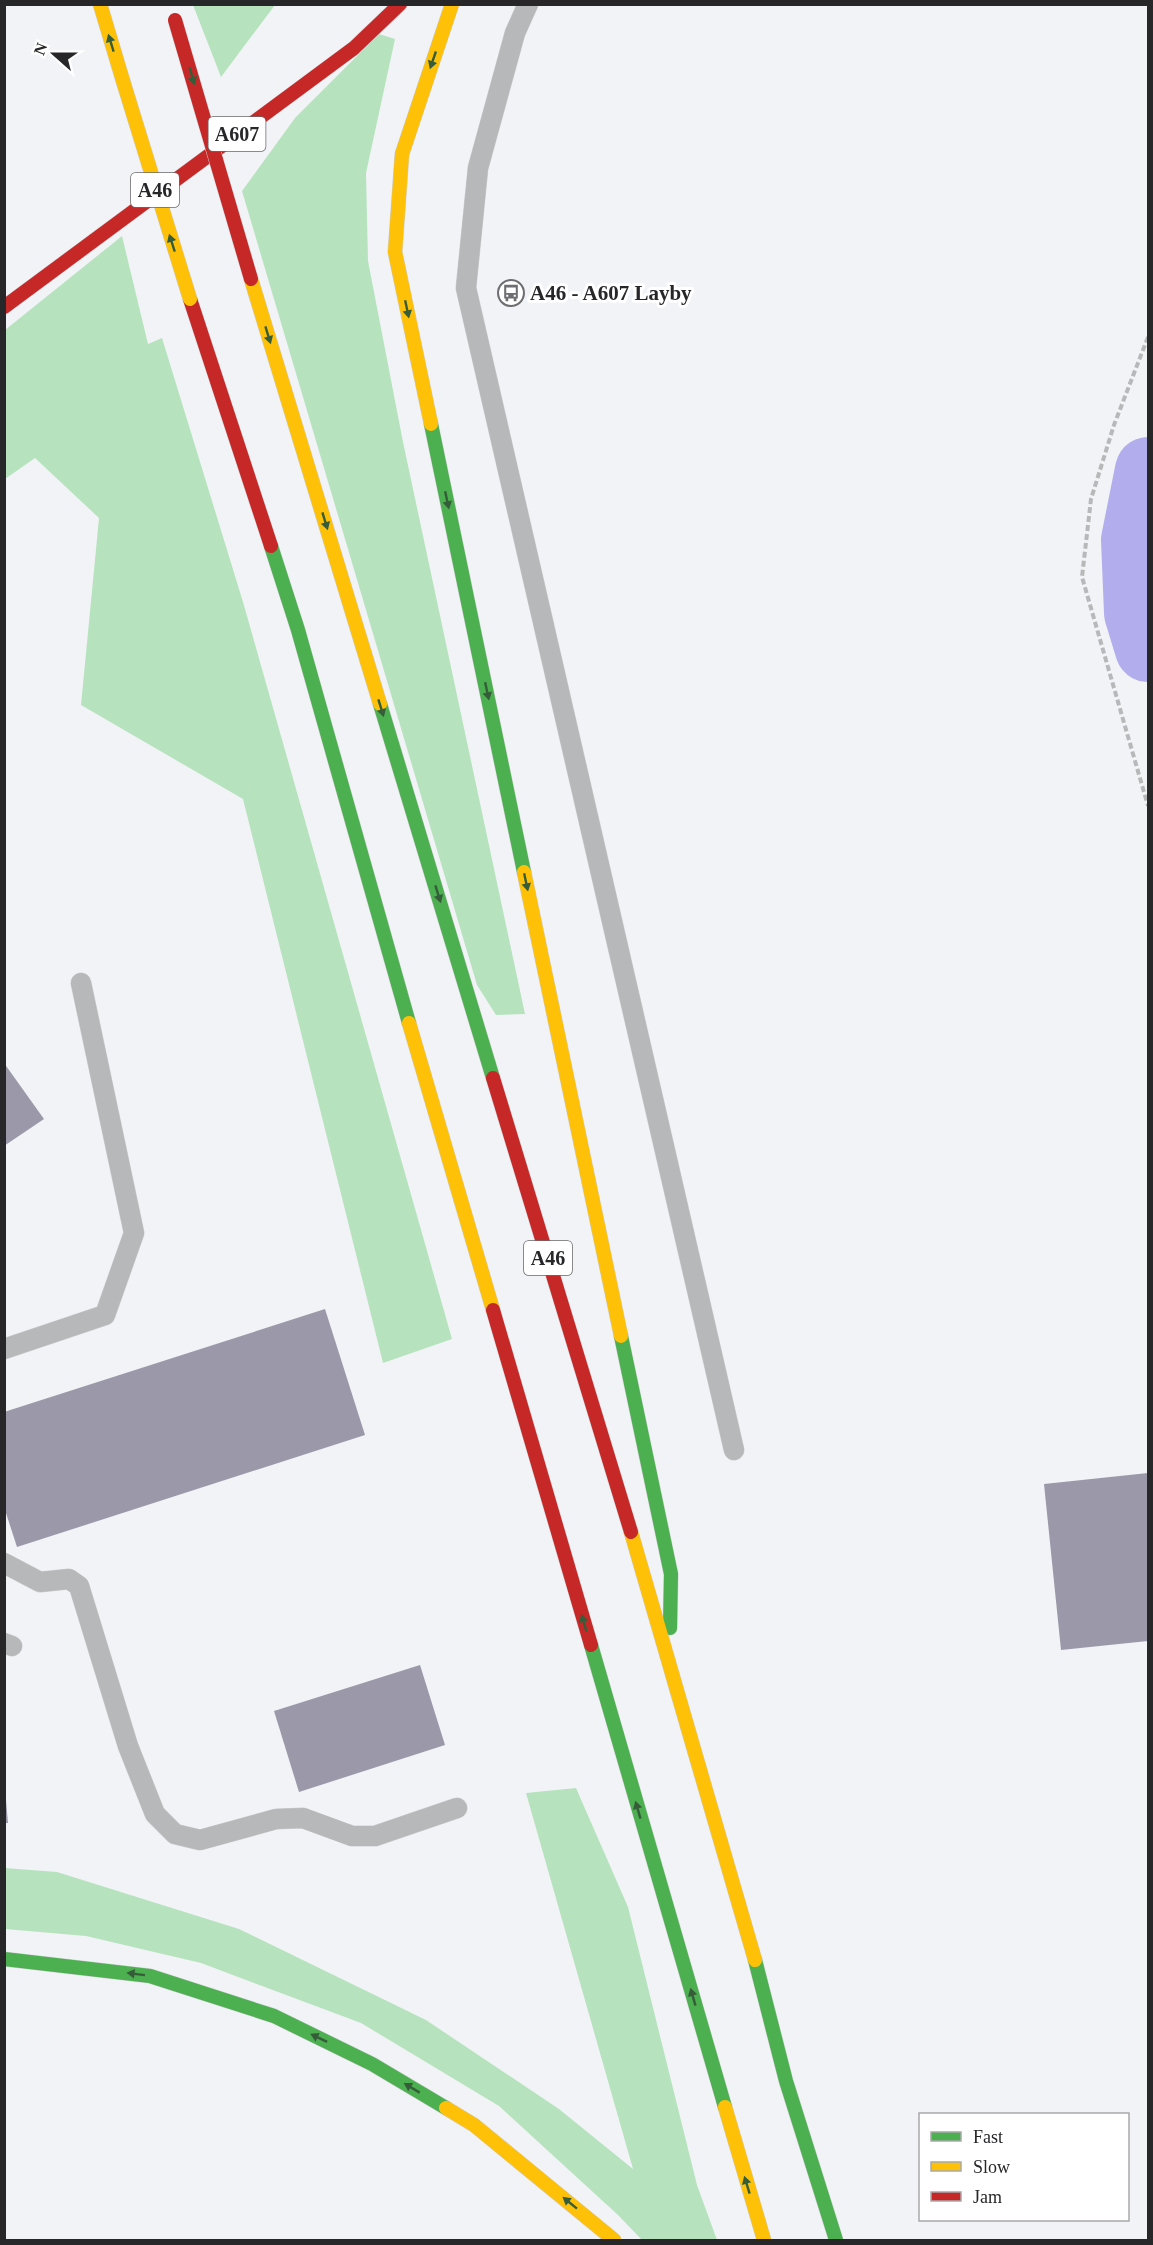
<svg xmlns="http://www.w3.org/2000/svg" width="1153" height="2245" viewBox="0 0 1153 2245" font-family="'Times New Roman',serif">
<rect width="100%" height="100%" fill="#f2f3f7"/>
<g fill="#b6e3be">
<polygon points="193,5 275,5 221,77"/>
<polygon points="379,34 395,39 366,173 368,261 403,442 525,1014 496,1015 477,985 242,191 295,118"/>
<polygon points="122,236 148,344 162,338 243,602 452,1339 383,1363 243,799 81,705 99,518 35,458 5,479 5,330"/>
<polygon points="576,1788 628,1907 697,2185 717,2240 642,2240 618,2215 499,2106 361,2023 201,1963 86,1936 5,1929 5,1868 57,1872 239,1929 426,2020 559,2109 633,2169 526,1793"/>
</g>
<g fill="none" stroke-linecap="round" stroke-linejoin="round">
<polyline stroke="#b2aeed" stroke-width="66" points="1148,470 1134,540 1137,613 1148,649"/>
</g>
<g fill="#9b99a9">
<polygon points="4,1063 44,1119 4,1146"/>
<polygon points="325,1309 365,1435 17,1547 4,1507 4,1412"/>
<polygon points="1148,1473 1148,1641 1061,1650 1044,1484"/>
<polygon points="420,1665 445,1745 299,1792 274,1711"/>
<polygon points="4,1800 6,1800 8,1823 4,1823"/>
</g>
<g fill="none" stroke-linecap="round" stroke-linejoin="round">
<defs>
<g id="lane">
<polyline points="528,4 515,33 478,168 466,288 734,1450"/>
<polyline points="4,1349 105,1315 134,1233 81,983"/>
<polyline points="4,1563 40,1582 69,1579 79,1586 128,1746 155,1814 175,1834 200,1840 276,1819 303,1818 352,1836 375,1836 457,1808"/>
<polyline points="4,1643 12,1646"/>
</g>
<g id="fast">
<polyline points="431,424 524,872"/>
<polyline points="271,546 298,630 409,1023"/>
<polyline points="380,704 493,1078"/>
<polyline points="621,1336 671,1574 670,1628"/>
<polyline points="591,1645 725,2107"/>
<polyline points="4,1959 150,1976 274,2016 372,2064 446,2108"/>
<polyline points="755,1960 786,2081 836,2240"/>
</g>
<g id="slow">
<polyline points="100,4 123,81"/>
<polyline points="251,279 380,704"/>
<polyline points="431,424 395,252 402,154 452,4"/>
<polyline points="524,872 621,1336"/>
<polyline points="409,1023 493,1310"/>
<polyline points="631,1532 755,1960"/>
<polyline points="725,2107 764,2240"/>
<polyline points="446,2108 474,2125 614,2240"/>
</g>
<g id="jam">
<polyline points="190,299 271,546"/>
<polyline points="4,307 354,48 400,4"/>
<polyline points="493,1078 631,1532"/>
<polyline points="493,1310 591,1645"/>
</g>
</defs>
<use href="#lane" stroke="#cecfd1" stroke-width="21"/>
<use href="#fast" stroke="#cecfd1" stroke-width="15"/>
<use href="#slow" stroke="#cecfd1" stroke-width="15"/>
<use href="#jam" stroke="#cecfd1" stroke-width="15"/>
<polyline stroke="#b7b8b9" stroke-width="4" stroke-dasharray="6 3" stroke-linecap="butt" points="1148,337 1114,425 1091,499 1082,577 1148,806"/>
<use href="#lane" stroke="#b7b8b9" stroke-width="20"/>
<use href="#fast" stroke="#4caf50" stroke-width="14"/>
<use href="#slow" stroke="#ffc107" stroke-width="14"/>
<use href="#jam" stroke="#c62828" stroke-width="14"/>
<defs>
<polyline id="slow-bridge" points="123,81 190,299"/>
<polyline id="jam-bridge" points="175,20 251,279"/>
</defs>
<use href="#slow-bridge" stroke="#cecfd1" stroke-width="15" stroke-linecap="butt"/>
<use href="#jam-bridge" stroke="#cecfd1" stroke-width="15" stroke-linecap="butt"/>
<use href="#slow-bridge" stroke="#ffc107" stroke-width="14"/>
<use href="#jam-bridge" stroke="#c62828" stroke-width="14"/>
</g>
<defs><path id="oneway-solid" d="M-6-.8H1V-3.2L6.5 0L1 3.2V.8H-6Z" transform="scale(1.5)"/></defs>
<g fill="#365d39">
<use href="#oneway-solid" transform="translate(111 43) rotate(-107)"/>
<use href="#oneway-solid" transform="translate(433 60) rotate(109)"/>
<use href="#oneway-solid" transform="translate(192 76) rotate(74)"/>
<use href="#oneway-solid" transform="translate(172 243) rotate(-108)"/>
<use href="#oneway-solid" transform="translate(407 309) rotate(78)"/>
<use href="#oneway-solid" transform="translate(268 335) rotate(73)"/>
<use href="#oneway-solid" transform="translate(447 500) rotate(78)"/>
<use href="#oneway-solid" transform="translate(325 521) rotate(73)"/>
<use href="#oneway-solid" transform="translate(487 691) rotate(78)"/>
<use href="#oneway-solid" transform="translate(381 708) rotate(73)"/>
<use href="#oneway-solid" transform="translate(526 882) rotate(78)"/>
<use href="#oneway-solid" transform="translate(438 894) rotate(73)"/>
<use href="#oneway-solid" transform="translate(584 1623) rotate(-106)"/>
<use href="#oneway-solid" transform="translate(638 1810) rotate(-106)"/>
<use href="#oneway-solid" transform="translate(136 1974) rotate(-173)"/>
<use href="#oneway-solid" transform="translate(693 1997) rotate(-106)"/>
<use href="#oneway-solid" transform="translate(319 2038) rotate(-154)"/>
<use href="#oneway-solid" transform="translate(412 2088) rotate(-149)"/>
<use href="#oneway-solid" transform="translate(747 2185) rotate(-107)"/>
<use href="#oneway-solid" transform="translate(570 2203) rotate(-141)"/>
</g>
<defs>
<symbol id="bus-ring" viewBox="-11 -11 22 22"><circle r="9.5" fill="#fff" stroke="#6e6e72" stroke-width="1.5"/><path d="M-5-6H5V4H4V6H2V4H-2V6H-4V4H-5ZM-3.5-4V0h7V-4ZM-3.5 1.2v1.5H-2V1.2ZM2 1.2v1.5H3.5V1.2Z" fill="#6e6e72"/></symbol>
</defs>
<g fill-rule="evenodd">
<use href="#bus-ring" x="496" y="278" width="30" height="30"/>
</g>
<g text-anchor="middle" stroke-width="6" stroke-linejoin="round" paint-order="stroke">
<g fill="#fff" stroke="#68686a" stroke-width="1.5">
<rect x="208.5" y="117" width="57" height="34" rx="4.5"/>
<rect x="131" y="173" width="48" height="34" rx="4.5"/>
<rect x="524" y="1241" width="48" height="34" rx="4.5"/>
</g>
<g font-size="20" font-weight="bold" fill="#27272a">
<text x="237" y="141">A607</text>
<text x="155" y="197">A46</text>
<text x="548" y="1265">A46</text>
</g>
<g font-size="21" font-weight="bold" fill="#27272a" stroke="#fff" text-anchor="start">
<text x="530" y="300">A46 - A607 Layby</text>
</g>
</g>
<rect width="1153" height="2245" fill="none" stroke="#27272a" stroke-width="12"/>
<rect x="919" y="2113" width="210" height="108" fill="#ffffff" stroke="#a9a9aa" stroke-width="1.5"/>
<rect x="931" y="2132" width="30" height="9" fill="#4caf50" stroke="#a9a9aa" stroke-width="1.5"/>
<text x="973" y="2143" font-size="18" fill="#27272a">Fast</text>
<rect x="931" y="2162" width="30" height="9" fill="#ffc107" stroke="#a9a9aa" stroke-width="1.5"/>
<text x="973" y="2173" font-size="18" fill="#27272a">Slow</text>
<rect x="931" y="2192" width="30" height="9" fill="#c62828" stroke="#a9a9aa" stroke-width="1.5"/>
<text x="973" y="2203" font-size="18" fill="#27272a">Jam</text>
<g transform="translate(54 54) rotate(291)" stroke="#ffffff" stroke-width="4.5" paint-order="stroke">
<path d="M0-4.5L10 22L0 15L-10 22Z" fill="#27272a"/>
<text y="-9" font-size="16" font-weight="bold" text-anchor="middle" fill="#27272a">N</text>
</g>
</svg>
